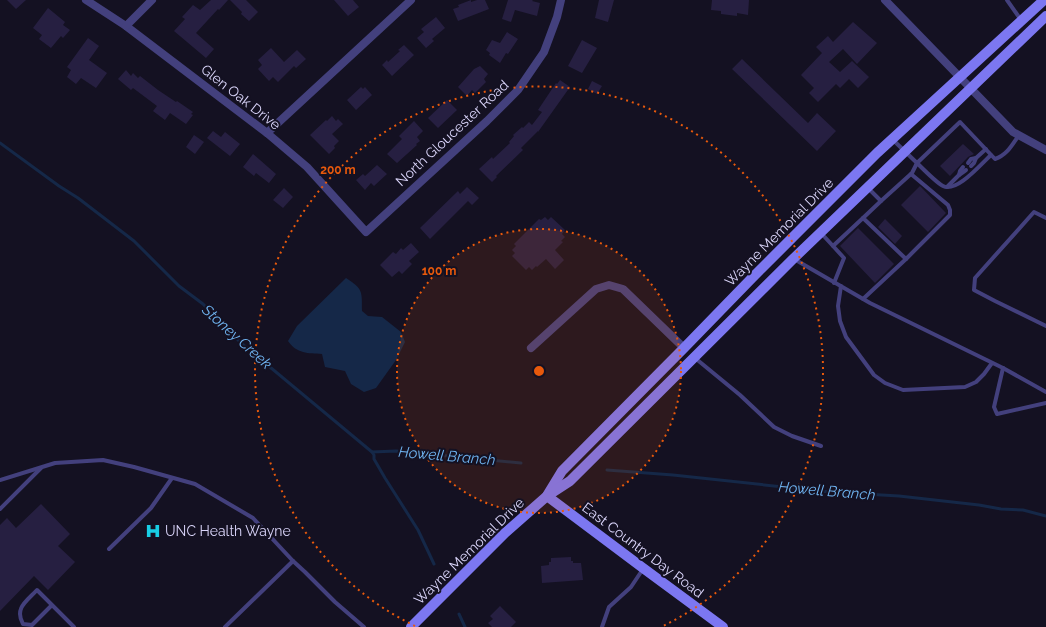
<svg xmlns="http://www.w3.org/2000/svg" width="1046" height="627" viewBox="0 0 1046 627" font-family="Raleway,sans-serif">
<rect width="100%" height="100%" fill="#141122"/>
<path fill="#152848" d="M346,278C363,289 362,291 362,311L368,316L382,317L401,332L405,342L396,360L376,388L364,392L351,384L345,371L325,367L322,354C308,353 297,354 288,341L297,326Z"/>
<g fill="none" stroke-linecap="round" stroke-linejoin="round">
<g stroke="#152848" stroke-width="3">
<polyline points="0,143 59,186 78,198 134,241 179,286 203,304 241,343 372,452 374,455 374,459 385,478 418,530 434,564"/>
<polyline points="372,452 396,451 521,463"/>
<polyline points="607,470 673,475 830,492 899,496 979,505 1001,509 1023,510 1046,516"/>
<polyline points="459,614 465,627"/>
</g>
</g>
<g fill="#261f41">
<polygon points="7,0 26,0 16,9"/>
<polygon points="211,0 228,0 219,10 218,9 196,33 214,49 206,58 174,31 185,19 182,17 193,5 200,10"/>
<polygon points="230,0 246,0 258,12 249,21 241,14 242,12"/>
<polygon points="334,0 353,0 359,7 348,16"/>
<polygon points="471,0 471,2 477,0 485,0 489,9 458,21 453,9 459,7 458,5"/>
<polygon points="508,0 533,0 532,1 540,3 537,16 515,10 511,22 502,19"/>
<polygon points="599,0 614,0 608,22 595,18"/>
<polygon points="712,0 749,0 748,15 737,13 737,16 721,14 721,11 711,10"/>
<polygon points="48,8 65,22 63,25 70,30 63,38 61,36 51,48 39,39 42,35 33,28"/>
<polygon points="436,17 445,28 432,39 434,41 426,48 417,38 424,32 421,29"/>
<polygon points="853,22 877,43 857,64 843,49 829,62 840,72 852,61 869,77 858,88 849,79 840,88 836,84 818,102 809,93 814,88 801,75 822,53 816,47 828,36 833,42"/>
<polygon points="507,32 518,39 508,54 506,53 500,63 489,55 490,53 486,50 492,40 500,43"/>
<polygon points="88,38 99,46 89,60 107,73 96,88 81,78 76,84 67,77 71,70 67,67"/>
<polygon points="582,40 597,48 582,73 568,66"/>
<polygon points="404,45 414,55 392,76 382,65 387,60 388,62 400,51 398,50"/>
<polygon points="271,48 284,62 297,50 306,59 296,68 294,66 278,82 273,77 269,81 258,69 262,65 258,60"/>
<polygon points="742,59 808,123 817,113 836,131 817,151 732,69"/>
<polygon points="480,66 488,74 484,79 486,82 475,93 472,90 467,96 458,87 474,69"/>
<polygon points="126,70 131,76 133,73 138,78 140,76 158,90 176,102 177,101 193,112 191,114 193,115 186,124 170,113 165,120 153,111 157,106 133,88 131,90 118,79"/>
<polygon points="560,80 570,87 538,132 538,131 521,148 523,150 496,176 497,177 492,182 479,169 492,157 493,159 510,143 509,142 514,136 513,135 522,127 523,128 529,122 532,125 542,112 538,110 556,83 557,84"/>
<polygon points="592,81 602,86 597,94 588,89"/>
<polygon points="361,87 363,89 365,87 372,95 356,110 347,100"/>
<polygon points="447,100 457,110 438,128 428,118"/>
<polygon points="332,116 336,121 338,119 343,124 332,134 339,141 334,146 335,148 329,154 310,135 326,120 327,121"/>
<polygon points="414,121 423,131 417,137 420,141 416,144 417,145 397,163 387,154 402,139 399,136"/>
<polygon points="213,131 221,137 225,132 240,144 230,156 207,138"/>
<polygon points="194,135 204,142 195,154 186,147"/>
<polygon points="963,144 974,154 968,157 950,176 940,166"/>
<polygon points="253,154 276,174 269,183 256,173 254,176 243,167"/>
<polygon points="377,165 387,174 374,186 371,183 365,190 356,180 363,174 365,176"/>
<polygon points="920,186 946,213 928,232 901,205"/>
<polygon points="467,187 479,198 472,205 468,201 430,239 420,228 458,191 460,194"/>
<polygon points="284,188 293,197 283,208 273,200"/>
<polygon points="545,217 548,220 551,217 565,230 562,234 565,237 561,241 563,242 555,250 564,260 555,269 546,259 537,267 536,266 532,270 529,267 526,270 512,256 515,253 512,250 516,246 514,244 539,219 541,220"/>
<polygon points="885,219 902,236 895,244 878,227"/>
<polygon points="858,228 894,264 875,283 840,246"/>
<polygon points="411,243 419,252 409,261 412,264 402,274 399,271 392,277 380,265 393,252 396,254 401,248 403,250"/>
<polygon points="41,504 70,534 58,546 75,562 48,590 34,576 0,611 0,525 7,518 16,528"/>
<polygon points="571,557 571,561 573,561 573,563 581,563 583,580 542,583 541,566 549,565 549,562 551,562 551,558"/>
<polygon points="500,606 516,622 511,627 492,627 488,623 493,619 490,616"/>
</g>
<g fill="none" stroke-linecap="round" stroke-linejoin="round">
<g stroke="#43407d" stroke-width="4">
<polyline points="1007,0 1021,20"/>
<path d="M892,139L917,163L960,122L995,159C1007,155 1012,145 1019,135"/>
<polyline points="968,163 971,159 976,158"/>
<polyline points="971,166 974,163 976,158 986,149"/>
<polyline points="959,175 960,171 963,167"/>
<path d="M867,187L881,201L912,173L917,163C923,169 937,183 943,186C957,193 981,164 991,155"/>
<polyline points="947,187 959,175 966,170"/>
<polyline points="1046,218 1034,212 975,278 974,290 995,301 1046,326"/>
<polyline points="821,233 833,246"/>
<polyline points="794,259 870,303 1003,368 1046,392"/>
<polyline points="906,259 950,215 950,210 948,205 911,174"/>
<polyline points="834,283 844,258 833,246 863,218"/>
<polyline points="841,286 838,306 840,321 846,337 874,375 885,383 903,390 965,387 976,382 984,374 992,363"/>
<polyline points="863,299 906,259 863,218 881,201"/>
<polyline points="695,358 740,395 774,427 792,436 821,446"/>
<polyline points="1003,368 994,407 997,414 1046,403"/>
<polyline points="0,480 55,463 103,460 134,467 195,484 253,518 293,561 305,572 335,602 364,627"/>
<polyline points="0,509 41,468"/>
<polyline points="109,549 151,508 172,478"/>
<path d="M52,605L32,625L23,624C14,608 27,601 37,590L74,627"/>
<polyline points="225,627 293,561"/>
<polyline points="602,627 609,607 631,587 643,569"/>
</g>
<g stroke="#43407d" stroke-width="8">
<polyline points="86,0 126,26 267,133 307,167 366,232 487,121 518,90 544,52 557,17 561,0"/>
<polyline points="885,0 1013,132 1046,150"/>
<polyline points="126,26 152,0"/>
<polyline points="267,133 411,0"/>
<polyline points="531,348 596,289 609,285 623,289 684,348"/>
</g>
<g stroke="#7c77f1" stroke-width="10">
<polyline points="548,494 562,471 684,348 752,278 877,153 1044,0"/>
<polyline points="547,496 643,568 723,627"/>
<polyline points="411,627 505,533 547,496 570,481 793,259 1046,16"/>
</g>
</g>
<circle cx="539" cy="371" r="142" fill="#e8590c" fill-opacity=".12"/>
<g fill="none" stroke="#e8590c" stroke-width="2" stroke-dasharray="2 4">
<circle cx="539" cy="371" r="142"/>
<path d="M415 626A284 284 0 1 1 663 626"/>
</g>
<defs>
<symbol id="hospital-bare" viewBox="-9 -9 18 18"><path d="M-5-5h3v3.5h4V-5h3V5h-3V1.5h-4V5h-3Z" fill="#18cee5" stroke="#141122" stroke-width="2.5" paint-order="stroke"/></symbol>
</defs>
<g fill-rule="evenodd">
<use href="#hospital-bare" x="142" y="520" width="22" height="22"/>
</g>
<g text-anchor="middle" stroke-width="4" stroke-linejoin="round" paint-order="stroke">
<g font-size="14" fill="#dbd6fb" stroke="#141122">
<text transform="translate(241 97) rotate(38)" y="5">Glen Oak Drive</text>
<text transform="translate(452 133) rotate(-43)" y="5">North Gloucester Road</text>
<text transform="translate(779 232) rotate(-45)" y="5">Wayne Memorial Drive</text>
<text transform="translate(643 550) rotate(37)" y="5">East Country Day Road</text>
<text transform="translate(469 551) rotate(-44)" y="5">Wayne Memorial Drive</text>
</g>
<g font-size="14" fill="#dbd6fb" stroke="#141122" text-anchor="start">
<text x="165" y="536">UNC Health Wayne</text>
</g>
<g font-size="15" font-style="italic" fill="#6fb3f0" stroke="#141122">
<text transform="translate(237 337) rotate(42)" y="5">Stoney Creek</text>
<text transform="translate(447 456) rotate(5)" y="5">Howell Branch</text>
<text transform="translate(827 491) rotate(5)" y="5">Howell Branch</text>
</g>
</g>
<circle cx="539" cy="371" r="6" fill="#e8590c" stroke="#141122" stroke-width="2"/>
<g font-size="12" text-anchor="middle" font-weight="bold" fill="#e8590c" stroke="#141122" stroke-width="4" stroke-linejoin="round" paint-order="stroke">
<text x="338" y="174">200 m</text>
<text x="439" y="275">100 m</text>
</g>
</svg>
